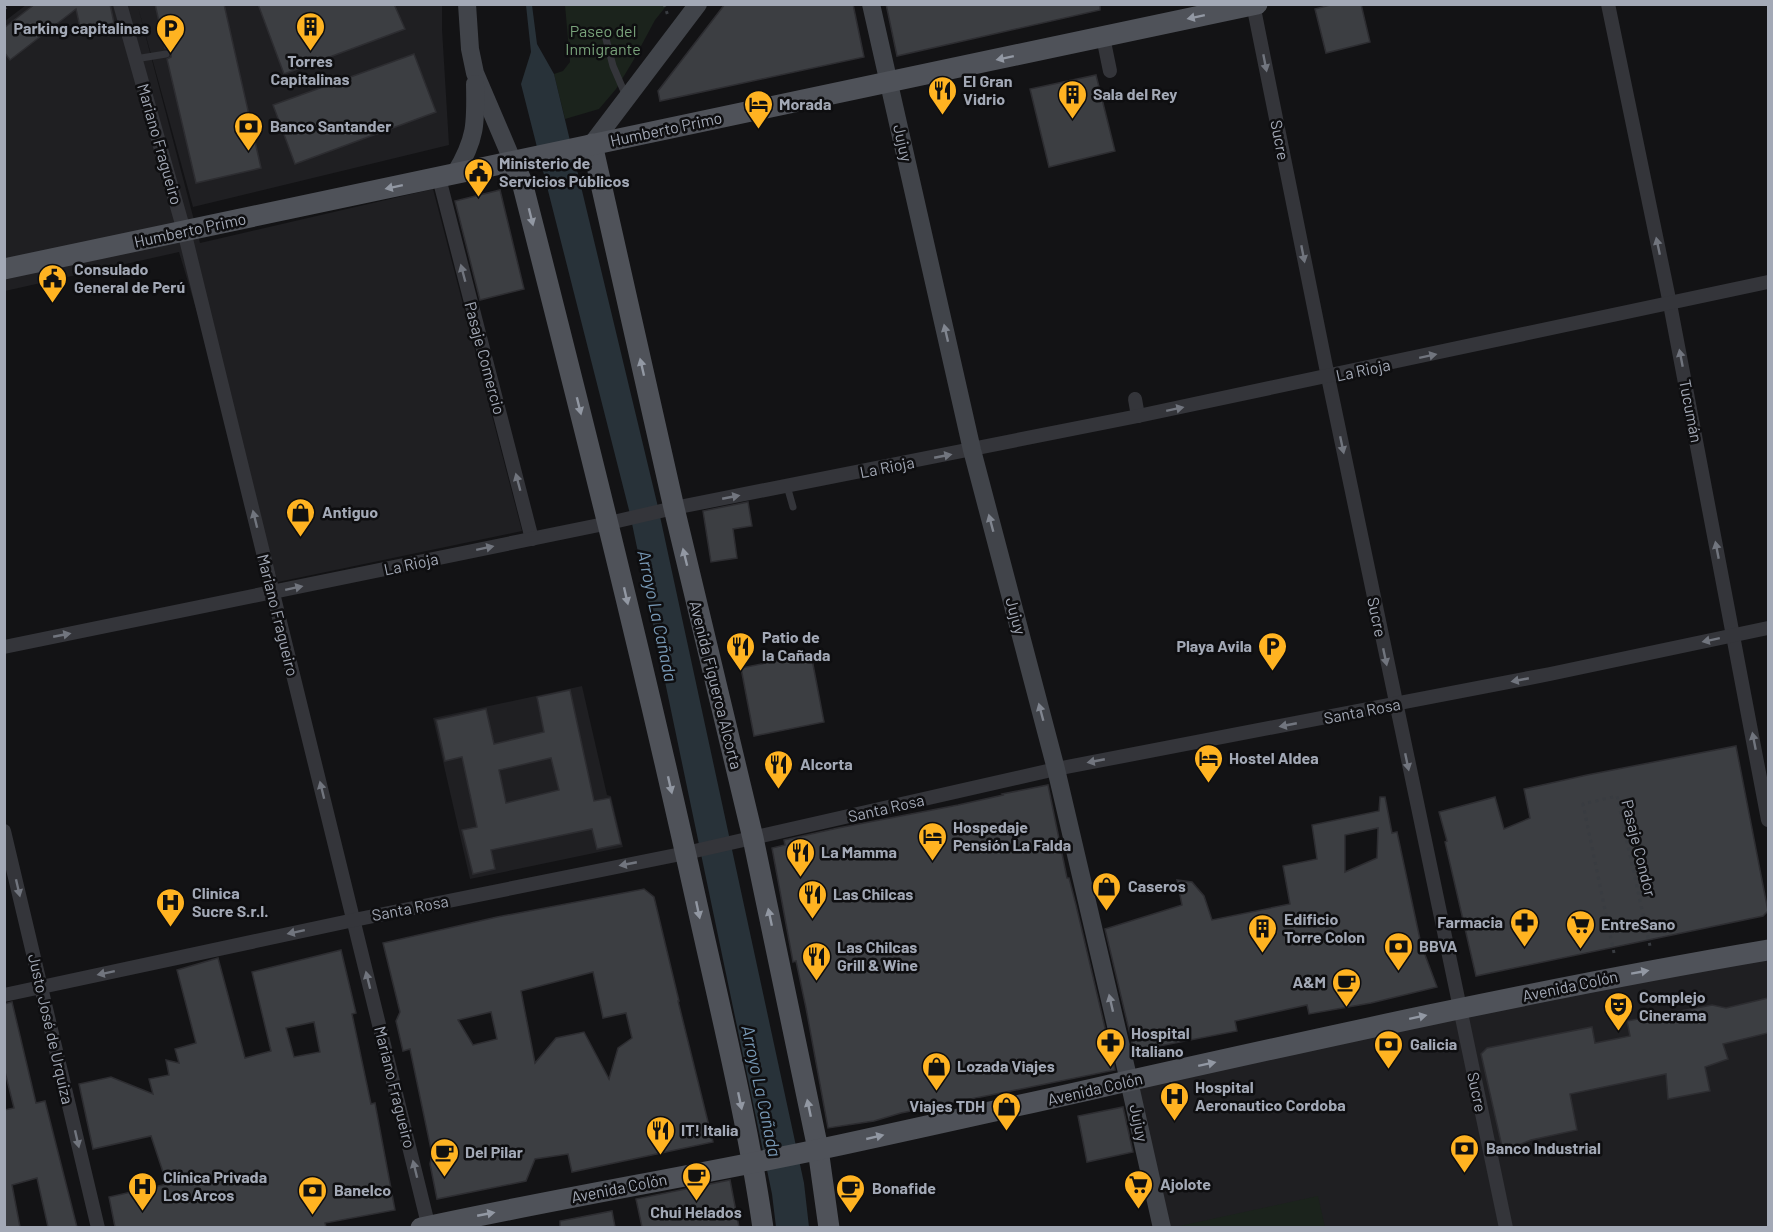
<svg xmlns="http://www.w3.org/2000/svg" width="1773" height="1232" viewBox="0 0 1773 1232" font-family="Barlow,sans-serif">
<rect width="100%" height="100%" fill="#131315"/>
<g fill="#1f1f22">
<polygon points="26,5 442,5 442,29 449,145 193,207 138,7 200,243 433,189 522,531 278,582 179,252 5,291 5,21"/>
<polygon points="582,686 607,795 611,796 623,847 470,879 433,718"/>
<polygon points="1768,947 1768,1227 1162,1227 1129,1081"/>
</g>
<g fill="#1b231c">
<polygon points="565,5 667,5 655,20 633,61 616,89 599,109 565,119 554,74 563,71 570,62"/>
<polygon points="1318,1196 1325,1227 1175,1227"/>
</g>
<polygon fill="#283239" points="526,5 532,5 537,44 554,74 658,507 804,1183 809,1227 776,1227 772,1194 630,514 521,84 531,52"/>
<g fill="#3c3e42" stroke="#2d2d31" stroke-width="1.5" fill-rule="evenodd">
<polygon points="35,4 110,4 114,23 81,31 76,9 10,60 4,52 4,28"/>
<polygon points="155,4 224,4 261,168 196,183 167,59 171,57 171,53 169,49 165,48"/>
<polygon points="258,4 394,4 405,29 284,74"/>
<polygon points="725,4 853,4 864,57 660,101 658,91"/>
<polygon points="886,4 1100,4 1100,10 897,56"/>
<polygon points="1334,4 1361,4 1370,42 1326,53 1315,9"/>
<polygon points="414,54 436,112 295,164 273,105"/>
<polygon points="1096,75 1115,151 1049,167 1030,89"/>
<polygon points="500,190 524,289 480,300 455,201"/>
<polygon points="748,502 752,526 733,529 737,558 711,562 703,511"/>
<polygon points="811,654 824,722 754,736 741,668"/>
<path d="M570,690L594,801L610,798L621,844L597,849L592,829L491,850L495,869L473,874L462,830L477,827L462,757L445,761L436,720L486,709L494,744L544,732L537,697ZM551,758L559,790L506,803L499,770Z"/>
<polygon points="1736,746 1768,911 1763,916 1476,976 1445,842 1447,841 1439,812 1495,797 1504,829 1530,818 1524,789 1587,775"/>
<polygon points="1048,785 1067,878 1069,878 1076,905 1115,1070 901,1113 874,1121 828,1128 806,1008 796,961 793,962 772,848 785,845 784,840 838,828 958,805 1003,795 1002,794"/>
<path d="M1380,797H1385L1392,833L1397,832L1421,944L1437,987L1371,1003L1309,1014L1307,1005L1235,1021L1237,1031L1134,1051L1105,929L1182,905L1177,880L1192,882L1204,896L1212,920L1290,904L1283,866L1317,859L1312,825L1379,811ZM1378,828L1377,858L1345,872V835Z"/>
<path d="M644,889L654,897L679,1001H678L713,1142L572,1172L568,1154L535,1159L526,1181L437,1199L430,1164L432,1154L410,1049L403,1051L396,1021L400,1012L383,943L497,917ZM593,972L603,1018L626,1013L632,1038L618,1048L609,1079L584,1032L556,1038L535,1063L521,991ZM491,1012L497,1039L473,1045L458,1020Z"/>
<path d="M341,950L356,1013L352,1014L371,1104L375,1103L395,1210L325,1223L326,1227H115L109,1197L167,1184L151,1136L93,1149L79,1084L111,1077L153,1094L149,1079L169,1075L166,1060L179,1063L175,1049L196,1043L177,970L218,958L245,1058L271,1051L252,972ZM314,1022L320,1052L294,1057L286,1028Z"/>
<polygon points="1768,998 1768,1033 1723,1044 1728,1059 1705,1067 1710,1091 1668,1099 1666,1074 1570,1094 1577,1130 1531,1140 1503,1151 1481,1054 1487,1048 1592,1027 1595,1043 1630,1036 1627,1021 1712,1005 1726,1008"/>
<polygon points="12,1002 36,1103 45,1101 77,1227 48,1227 37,1178 12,1185 20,1227 4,1227 4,1110 14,1108 4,1068 4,1004"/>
<polygon points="1123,1107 1133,1152 1087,1162 1078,1116"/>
<polygon points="730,1180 739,1227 642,1227 636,1199"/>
<polygon points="612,1211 615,1227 560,1227 560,1221"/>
</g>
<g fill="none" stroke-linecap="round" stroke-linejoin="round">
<g stroke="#393c41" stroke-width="3" stroke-dasharray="3 4.5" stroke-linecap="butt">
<polyline points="664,4 668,16"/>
<polyline points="4,9 11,4"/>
<polyline points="1614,953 1583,804 1617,796 1650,946"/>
</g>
<g stroke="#34353a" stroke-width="7">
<polyline points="606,39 613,66 626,96"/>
<polyline points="135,59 166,54"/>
<polyline points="787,486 793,507"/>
</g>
<g stroke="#34353a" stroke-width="14">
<polyline points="120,4 184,231 429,1228"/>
<polyline points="1253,4 1328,377 1506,1228"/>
<polyline points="1608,4 1670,304 1768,820"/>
<polyline points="1103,37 1110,71"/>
<polyline points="439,178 532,539"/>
<polyline points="1135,399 1138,416"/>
<polyline points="4,647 609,523 674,508 1138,416 1768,282"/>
<polyline points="4,831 98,1228"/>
<polyline points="4,995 354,920 686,853 1056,769 1550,674 1768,628"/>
</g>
<g stroke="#41444a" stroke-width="18">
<polyline points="467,4 470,49 475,73 513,162"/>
<polyline points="871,4 972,450 1056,769 1129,1081 1162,1228"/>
<polyline points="592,144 698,4"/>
<path d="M455,174C476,139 476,124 475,84"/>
</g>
<g stroke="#4f5259" stroke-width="21">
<polyline points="592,144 674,508 753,838 818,1149 829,1228"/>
<path d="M513,162L522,182C583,421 643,660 696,900C720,1009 747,1117 763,1228"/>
<polyline points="4,269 1257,4"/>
<path d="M421,1228C554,1199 688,1177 821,1149C1137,1081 1450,1004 1768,950"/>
</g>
</g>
<defs><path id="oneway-solid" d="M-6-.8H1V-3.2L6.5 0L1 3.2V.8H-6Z" transform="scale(1.5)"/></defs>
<g fill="#9298a3">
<use href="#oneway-solid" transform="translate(1196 17) rotate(168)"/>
<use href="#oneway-solid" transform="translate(1005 58) rotate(168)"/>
<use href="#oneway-solid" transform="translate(394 187) rotate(168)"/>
<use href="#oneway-solid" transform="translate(531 217) rotate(76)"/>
<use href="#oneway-solid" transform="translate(642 367) rotate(-103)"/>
<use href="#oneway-solid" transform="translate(579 406) rotate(76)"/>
<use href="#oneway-solid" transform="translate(685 557) rotate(-104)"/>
<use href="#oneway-solid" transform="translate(626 596) rotate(77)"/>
<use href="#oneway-solid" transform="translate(670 785) rotate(77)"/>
<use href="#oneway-solid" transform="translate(698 910) rotate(78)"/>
<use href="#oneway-solid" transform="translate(770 917) rotate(-102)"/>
<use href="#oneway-solid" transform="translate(1640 972) rotate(-10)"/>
<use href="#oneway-solid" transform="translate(1418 1017) rotate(-12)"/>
<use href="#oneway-solid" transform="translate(1207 1064) rotate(-12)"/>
<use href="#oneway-solid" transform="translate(740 1101) rotate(78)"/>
<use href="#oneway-solid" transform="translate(809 1108) rotate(-102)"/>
<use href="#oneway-solid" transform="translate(875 1137) rotate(-13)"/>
<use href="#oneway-solid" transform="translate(486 1214) rotate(-11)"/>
</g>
<g fill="#71757e">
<use href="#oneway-solid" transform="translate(1265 63) rotate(79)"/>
<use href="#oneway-solid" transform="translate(1658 246) rotate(-102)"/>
<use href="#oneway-solid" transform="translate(1303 254) rotate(79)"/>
<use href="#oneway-solid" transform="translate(463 273) rotate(-105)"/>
<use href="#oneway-solid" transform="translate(1428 356) rotate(-12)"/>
<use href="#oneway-solid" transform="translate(1681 358) rotate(-101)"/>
<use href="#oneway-solid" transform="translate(1175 409) rotate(-12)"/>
<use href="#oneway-solid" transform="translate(1342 445) rotate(78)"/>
<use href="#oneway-solid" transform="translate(943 456) rotate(-11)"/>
<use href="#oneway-solid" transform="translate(518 482) rotate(-105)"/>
<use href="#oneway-solid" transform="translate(731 497) rotate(-11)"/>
<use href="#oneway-solid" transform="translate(255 519) rotate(-104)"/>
<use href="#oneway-solid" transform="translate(485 548) rotate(-12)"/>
<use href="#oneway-solid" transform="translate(1717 550) rotate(-101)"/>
<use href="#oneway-solid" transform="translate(294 588) rotate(-12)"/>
<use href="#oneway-solid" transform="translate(62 635) rotate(-11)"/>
<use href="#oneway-solid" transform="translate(1711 640) rotate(168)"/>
<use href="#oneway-solid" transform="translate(1385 657) rotate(78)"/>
<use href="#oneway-solid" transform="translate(1520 680) rotate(169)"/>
<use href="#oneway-solid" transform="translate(1288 725) rotate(169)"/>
<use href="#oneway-solid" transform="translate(1754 741) rotate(-101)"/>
<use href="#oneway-solid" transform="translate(1096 761) rotate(169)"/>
<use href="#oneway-solid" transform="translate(1407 762) rotate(78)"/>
<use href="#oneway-solid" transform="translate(322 790) rotate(-104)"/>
<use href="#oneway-solid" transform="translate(628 864) rotate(169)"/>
<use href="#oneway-solid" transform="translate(18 888) rotate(77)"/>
<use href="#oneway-solid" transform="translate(296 932) rotate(168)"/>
<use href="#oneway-solid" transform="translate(106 973) rotate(168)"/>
<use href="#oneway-solid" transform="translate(368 980) rotate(-104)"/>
<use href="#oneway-solid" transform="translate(77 1139) rotate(77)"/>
<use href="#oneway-solid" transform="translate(415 1169) rotate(-104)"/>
</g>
<g fill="#818690">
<use href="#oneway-solid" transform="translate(946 333) rotate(-103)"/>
<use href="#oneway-solid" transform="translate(991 523) rotate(-105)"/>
<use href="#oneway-solid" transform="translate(1041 712) rotate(-105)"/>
<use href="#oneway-solid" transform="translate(1111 1003) rotate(-103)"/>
</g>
<defs>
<symbol id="building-pin" viewBox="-11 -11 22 30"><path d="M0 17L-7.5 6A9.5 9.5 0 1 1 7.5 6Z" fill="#ffb321" stroke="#0e0e10"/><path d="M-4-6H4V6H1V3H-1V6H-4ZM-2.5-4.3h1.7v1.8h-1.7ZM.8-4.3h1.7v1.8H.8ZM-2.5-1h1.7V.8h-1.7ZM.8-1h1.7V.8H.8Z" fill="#111"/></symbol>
<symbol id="parking-pin" viewBox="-11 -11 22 30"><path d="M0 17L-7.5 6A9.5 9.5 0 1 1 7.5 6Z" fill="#ffb321" stroke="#0e0e10"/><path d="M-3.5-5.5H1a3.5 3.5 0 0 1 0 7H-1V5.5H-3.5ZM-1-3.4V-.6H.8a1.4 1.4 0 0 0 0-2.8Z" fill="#111"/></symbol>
<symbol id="restaurant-pin" viewBox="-11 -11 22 30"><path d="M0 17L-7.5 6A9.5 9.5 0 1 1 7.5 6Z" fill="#ffb321" stroke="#0e0e10"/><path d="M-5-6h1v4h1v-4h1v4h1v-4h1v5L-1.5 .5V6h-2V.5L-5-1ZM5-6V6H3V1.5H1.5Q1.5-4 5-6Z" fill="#111"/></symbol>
<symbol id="hotel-pin" viewBox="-11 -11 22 30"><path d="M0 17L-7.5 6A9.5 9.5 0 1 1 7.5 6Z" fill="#ffb321" stroke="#0e0e10"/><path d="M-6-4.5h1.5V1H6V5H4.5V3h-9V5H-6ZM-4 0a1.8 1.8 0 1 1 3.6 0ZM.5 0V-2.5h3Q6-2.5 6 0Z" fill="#111"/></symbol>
<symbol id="bank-pin" viewBox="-11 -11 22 30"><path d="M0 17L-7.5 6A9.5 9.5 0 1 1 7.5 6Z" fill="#ffb321" stroke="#0e0e10"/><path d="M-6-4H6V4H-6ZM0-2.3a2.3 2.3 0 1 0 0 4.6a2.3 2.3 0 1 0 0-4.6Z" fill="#111"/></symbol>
<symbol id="civic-pin" viewBox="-11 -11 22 30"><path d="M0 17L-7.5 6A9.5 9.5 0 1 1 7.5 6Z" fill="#ffb321" stroke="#0e0e10"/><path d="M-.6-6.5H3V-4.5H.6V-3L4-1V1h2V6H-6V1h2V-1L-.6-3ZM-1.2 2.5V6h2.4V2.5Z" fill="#111"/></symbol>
<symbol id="shop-pin" viewBox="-11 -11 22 30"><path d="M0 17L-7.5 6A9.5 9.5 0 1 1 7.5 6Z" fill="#ffb321" stroke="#0e0e10"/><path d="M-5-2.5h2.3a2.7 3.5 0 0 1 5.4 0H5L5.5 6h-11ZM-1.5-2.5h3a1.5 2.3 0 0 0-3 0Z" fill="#111"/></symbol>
<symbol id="hospital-pin" viewBox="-11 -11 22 30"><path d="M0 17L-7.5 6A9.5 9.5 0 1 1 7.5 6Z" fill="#ffb321" stroke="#0e0e10"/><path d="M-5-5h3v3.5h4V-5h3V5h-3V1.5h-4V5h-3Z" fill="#111"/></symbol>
<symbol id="pharmacy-pin" viewBox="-11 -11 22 30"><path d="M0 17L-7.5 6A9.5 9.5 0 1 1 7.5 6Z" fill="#ffb321" stroke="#0e0e10"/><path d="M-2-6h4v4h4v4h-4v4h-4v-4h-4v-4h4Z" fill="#111"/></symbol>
<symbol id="supermarket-pin" viewBox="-11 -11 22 30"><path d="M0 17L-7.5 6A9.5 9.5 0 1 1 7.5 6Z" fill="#ffb321" stroke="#0e0e10"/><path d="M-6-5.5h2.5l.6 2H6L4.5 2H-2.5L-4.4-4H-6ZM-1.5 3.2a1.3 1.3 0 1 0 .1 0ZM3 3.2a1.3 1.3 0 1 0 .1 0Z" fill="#111"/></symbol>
<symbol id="cafe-pin" viewBox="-11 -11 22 30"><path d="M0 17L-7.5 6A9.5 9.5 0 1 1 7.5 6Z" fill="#ffb321" stroke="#0e0e10"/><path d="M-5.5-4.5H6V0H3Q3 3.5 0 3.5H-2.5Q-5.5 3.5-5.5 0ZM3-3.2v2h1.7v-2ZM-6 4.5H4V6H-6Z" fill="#111"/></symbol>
<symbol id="theatre-pin" viewBox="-11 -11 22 30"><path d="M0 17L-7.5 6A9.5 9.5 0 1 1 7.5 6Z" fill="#ffb321" stroke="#0e0e10"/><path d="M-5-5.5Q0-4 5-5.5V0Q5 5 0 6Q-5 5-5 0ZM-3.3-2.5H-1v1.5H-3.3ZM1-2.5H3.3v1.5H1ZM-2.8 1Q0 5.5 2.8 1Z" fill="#111"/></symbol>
</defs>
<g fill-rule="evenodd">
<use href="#building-pin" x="294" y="10" width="33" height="45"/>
<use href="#parking-pin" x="154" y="12" width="33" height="45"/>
<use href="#restaurant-pin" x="926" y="74" width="33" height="45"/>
<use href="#building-pin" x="1056" y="78" width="33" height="45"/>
<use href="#hotel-pin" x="742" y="88" width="33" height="45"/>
<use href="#bank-pin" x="232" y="110" width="33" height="45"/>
<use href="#civic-pin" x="462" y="156" width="33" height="45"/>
<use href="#civic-pin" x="36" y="262" width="33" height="45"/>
<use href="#shop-pin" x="284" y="496" width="33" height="45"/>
<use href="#restaurant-pin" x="724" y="630" width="33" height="45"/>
<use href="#parking-pin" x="1256" y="630" width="33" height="45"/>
<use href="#hotel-pin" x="1192" y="742" width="33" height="45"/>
<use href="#restaurant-pin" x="762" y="748" width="33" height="45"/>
<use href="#hotel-pin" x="916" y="820" width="33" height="45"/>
<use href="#restaurant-pin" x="784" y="836" width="33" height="45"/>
<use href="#shop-pin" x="1090" y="870" width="33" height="45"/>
<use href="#restaurant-pin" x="796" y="878" width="33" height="45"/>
<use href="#hospital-pin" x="154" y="886" width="33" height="45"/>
<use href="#pharmacy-pin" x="1508" y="906" width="33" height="45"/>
<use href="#supermarket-pin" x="1564" y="908" width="33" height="45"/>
<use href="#building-pin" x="1246" y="912" width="33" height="45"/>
<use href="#bank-pin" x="1382" y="930" width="33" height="45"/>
<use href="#restaurant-pin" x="800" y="940" width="33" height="45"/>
<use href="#cafe-pin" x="1330" y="966" width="33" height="45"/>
<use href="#theatre-pin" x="1602" y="990" width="33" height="45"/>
<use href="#pharmacy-pin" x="1094" y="1026" width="33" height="45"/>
<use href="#bank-pin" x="1372" y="1028" width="33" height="45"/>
<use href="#shop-pin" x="920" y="1050" width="33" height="45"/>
<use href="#hospital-pin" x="1158" y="1080" width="33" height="45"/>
<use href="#shop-pin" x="990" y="1090" width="33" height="45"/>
<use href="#restaurant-pin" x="644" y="1114" width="33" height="45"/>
<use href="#bank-pin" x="1448" y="1132" width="33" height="45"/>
<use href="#cafe-pin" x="428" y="1136" width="33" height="45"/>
<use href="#cafe-pin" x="680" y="1160" width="33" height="45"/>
<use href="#supermarket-pin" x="1122" y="1168" width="33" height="45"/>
<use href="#hospital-pin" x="126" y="1170" width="33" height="45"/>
<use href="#cafe-pin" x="834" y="1172" width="33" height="45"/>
<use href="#bank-pin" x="296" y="1174" width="33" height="45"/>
</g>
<g text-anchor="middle" stroke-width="5" stroke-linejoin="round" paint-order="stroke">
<g font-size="16" font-weight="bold" fill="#a3a9b6" stroke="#0e0e10" text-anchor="start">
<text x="149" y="34" text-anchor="end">Parking capitalinas</text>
<text x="310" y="67" text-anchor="middle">Torres<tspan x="310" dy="18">Capitalinas</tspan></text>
<text x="963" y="87">El Gran<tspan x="963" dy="18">Vidrio</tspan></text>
<text x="1093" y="100">Sala del Rey</text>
<text x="779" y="110">Morada</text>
<text x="270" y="132">Banco Santander</text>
<text x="499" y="169">Ministerio de<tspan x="499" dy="18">Servicios Públicos</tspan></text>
<text x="74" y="275">Consulado<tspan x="74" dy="18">General de Perú</tspan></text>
<text x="322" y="518">Antiguo</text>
<text x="762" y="643">Patio de<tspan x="762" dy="18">la Cañada</tspan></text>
<text x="1252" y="652" text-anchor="end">Playa Avila</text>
<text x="1229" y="764">Hostel Aldea</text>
<text x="800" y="770">Alcorta</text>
<text x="953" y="833">Hospedaje<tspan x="953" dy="18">Pensión La Falda</tspan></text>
<text x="821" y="858">La Mamma</text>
<text x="1128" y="892">Caseros</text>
<text x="192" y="899">Clinica<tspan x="192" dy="18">Sucre S.r.l.</tspan></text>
<text x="833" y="900">Las Chilcas</text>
<text x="1284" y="925">Edificio<tspan x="1284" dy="18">Torre Colon</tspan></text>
<text x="1503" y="928" text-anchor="end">Farmacia</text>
<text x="1601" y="930">EntreSano</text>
<text x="1419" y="952">BBVA</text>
<text x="837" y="953">Las Chilcas<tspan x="837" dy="18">Grill &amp; Wine</tspan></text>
<text x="1326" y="988" text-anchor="end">A&amp;M</text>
<text x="1639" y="1003">Complejo<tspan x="1639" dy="18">Cinerama</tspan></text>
<text x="1131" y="1039">Hospital<tspan x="1131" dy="18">Italiano</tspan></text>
<text x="1410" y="1050">Galicia</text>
<text x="957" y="1072">Lozada Viajes</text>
<text x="1195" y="1093">Hospital<tspan x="1195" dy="18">Aeronautico Cordoba</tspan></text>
<text x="985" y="1112" text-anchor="end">Viajes TDH</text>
<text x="681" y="1136">IT! Italia</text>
<text x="1486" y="1154">Banco Industrial</text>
<text x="465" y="1158">Del Pilar</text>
<text x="163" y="1183">Clínica Privada<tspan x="163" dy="18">Los Arcos</tspan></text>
<text x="1160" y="1190">Ajolote</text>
<text x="872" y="1194">Bonafide</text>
<text x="334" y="1196">Banelco</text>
<text x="696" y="1218" text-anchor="middle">Chui Helados</text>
</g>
<g font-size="16" fill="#79a37b" stroke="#0e0e10">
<text x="603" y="37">Paseo del<tspan x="603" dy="18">Inmigrante</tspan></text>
</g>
<g font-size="16" fill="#a3a9b6" stroke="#0e0e10">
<text transform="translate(666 129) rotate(-12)" y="6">Humberto Primo</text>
<text transform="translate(1280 140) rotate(79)" y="6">Sucre</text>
<text transform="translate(903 143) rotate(77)" y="6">Jujuy</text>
<text transform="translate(160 144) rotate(74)" y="6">Mariano Fragueiro</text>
<text transform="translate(190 230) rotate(-12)" y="6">Humberto Primo</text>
<text transform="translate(485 358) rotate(75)" y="6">Pasaje Comercio</text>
<text transform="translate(1363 370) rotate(-12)" y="6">La Rioja</text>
<text transform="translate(1691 411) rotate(79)" y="6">Tucumán</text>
<text transform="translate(887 467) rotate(-11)" y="6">La Rioja</text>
<text transform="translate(411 564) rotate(-12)" y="6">La Rioja</text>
<text transform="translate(278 615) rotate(76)" y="6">Mariano Fragueiro</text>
<text transform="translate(1016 616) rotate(75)" y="6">Jujuy</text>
<text transform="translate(1377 617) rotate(78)" y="6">Sucre</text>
<text transform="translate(716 685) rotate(76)" y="6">Avenida Figueroa Alcorta</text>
<text transform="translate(1362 711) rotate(-11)" y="6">Santa Rosa</text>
<text transform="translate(886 808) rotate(-13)" y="6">Santa Rosa</text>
<text transform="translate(1639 848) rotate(76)" y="6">Pasaje Condor</text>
<text transform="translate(410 908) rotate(-11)" y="6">Santa Rosa</text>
<text transform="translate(1570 986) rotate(-12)" y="6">Avenida Colón</text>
<text transform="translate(51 1029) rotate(77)" y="6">Justo José de Urquiza</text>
<text transform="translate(395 1087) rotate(76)" y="6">Mariano Fragueiro</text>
<text transform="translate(1095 1089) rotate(-13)" y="6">Avenida Colón</text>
<text transform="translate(1477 1092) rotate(78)" y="6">Sucre</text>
<text transform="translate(1139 1123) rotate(78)" y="6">Jujuy</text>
<text transform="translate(619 1188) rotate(-11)" y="6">Avenida Colón</text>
</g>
<g font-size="18" font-style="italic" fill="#7798b5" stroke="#0e0e10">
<text transform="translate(657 616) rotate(78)" y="6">Arroyo La Cañada</text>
<text transform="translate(761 1091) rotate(78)" y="6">Arroyo La Cañada</text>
</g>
</g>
<rect width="1773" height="1232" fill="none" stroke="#a3a9b6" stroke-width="12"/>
</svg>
